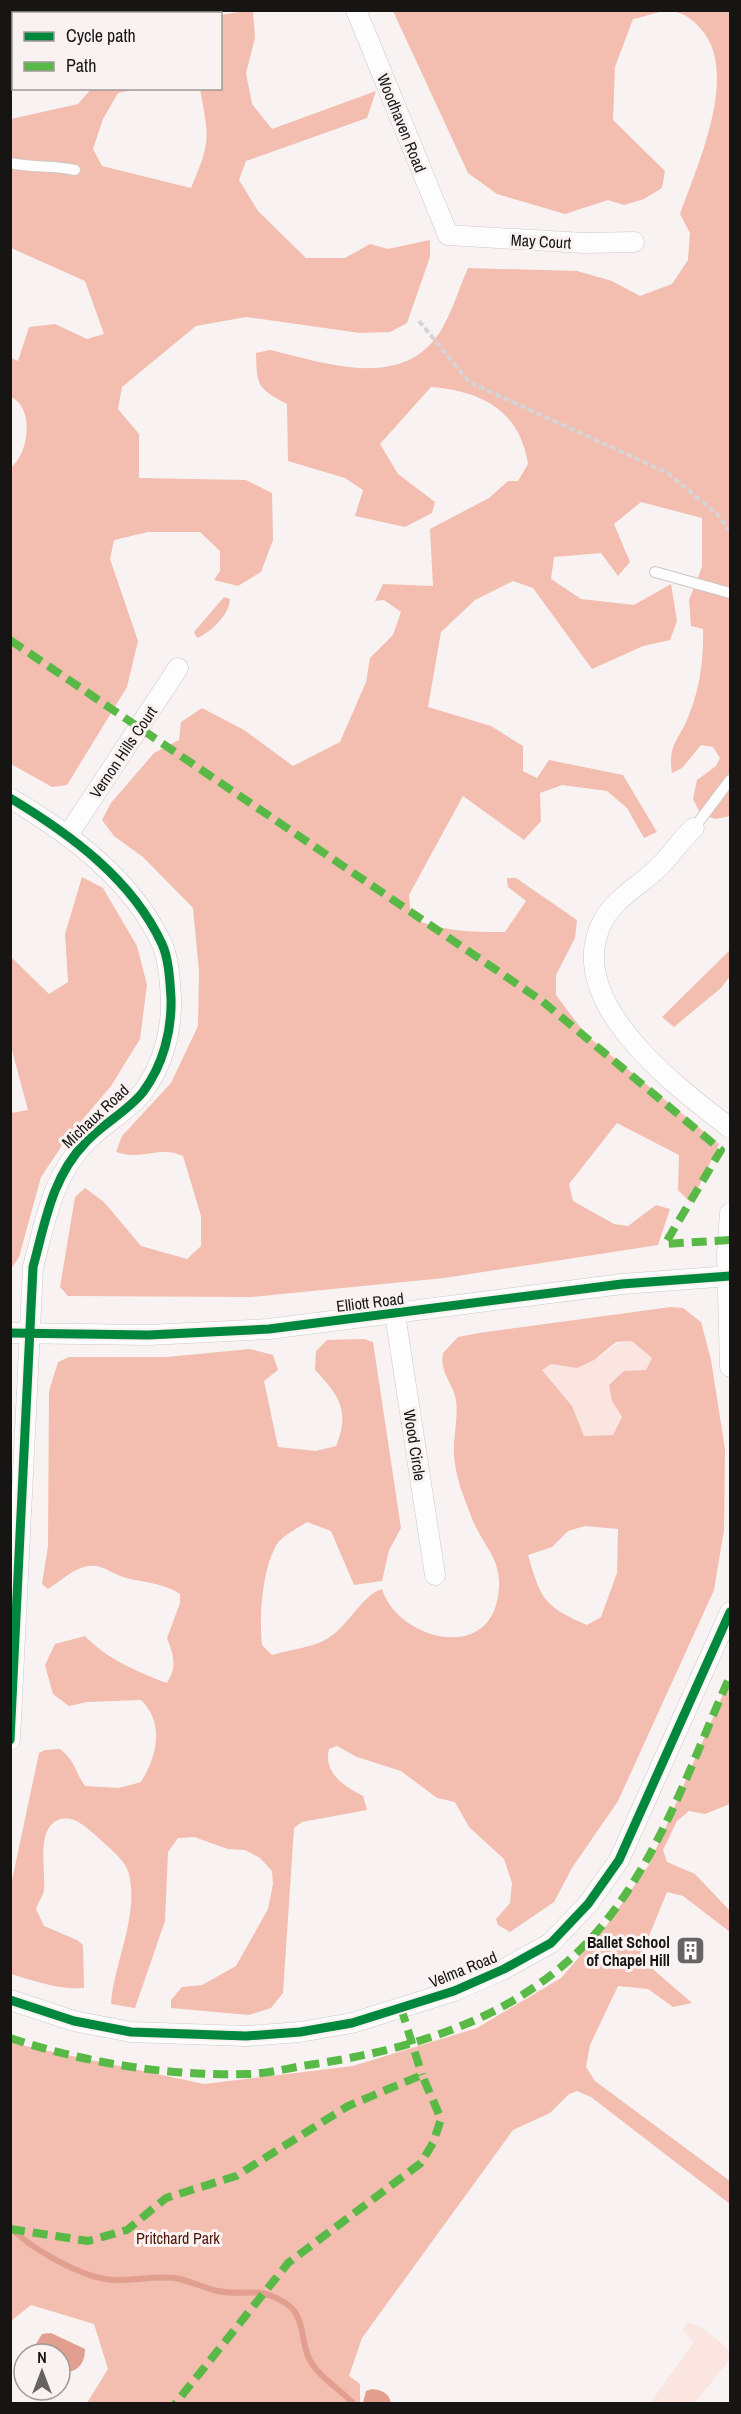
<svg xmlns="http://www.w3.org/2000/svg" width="741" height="2414" viewBox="0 0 741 2414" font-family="'Archivo Narrow',sans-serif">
<rect width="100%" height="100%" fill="#f8f3f2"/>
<g fill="#fae5e0">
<path d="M632,1341L652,1357L646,1370L624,1371L612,1401L622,1417L613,1435L584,1436L572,1406L542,1370L551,1364C565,1367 581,1366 594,1360C612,1351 608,1343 632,1341Z"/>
<path d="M687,2323C703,2325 720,2341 730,2352V2359L695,2403H650L694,2342L682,2330Z"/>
</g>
<g fill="#f3bdaf" fill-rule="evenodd">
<polygon points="177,11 180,13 14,14 13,56 11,58 11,11"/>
<path d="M244,11H253L255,38L246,73L252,104L272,129L376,91L367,118L246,161L239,180L258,211L306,258H345L370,244L388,249L430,240V257L407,323L390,332L360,333L246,317L196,326L122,387L118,409L139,434V478L246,480L272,493L273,540L261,572L238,586L214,580L220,571V551L200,532H148L114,540L110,559L138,641L127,687L67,785L52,787L11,764L10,468C29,455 35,408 11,397V358L18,361L29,327L55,324L87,339L104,334L85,281L11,248V119L78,104L91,89H136L118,93L103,119L93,149L102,166L191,188C211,142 209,137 200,89L220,88L221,15Z"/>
<path d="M393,11H730V816L716,819L701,815L693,799L697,780L716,766L720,758L713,747L701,745L682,768L672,773C667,743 681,739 690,712C700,687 704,656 703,629L691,626L689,600L702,567V518L641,502L614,524L630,562L618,576L601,553L554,557L551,579L581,599L634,605L671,584L677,621L670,640L643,646L592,669L533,588L513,581L475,600L441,632L428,707L491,726L523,746V771L537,778L549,760L623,775L657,832L644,838L627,808L607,791L562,785L540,793L541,821L524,840L463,796L409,895L411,917C440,932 473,932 505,932L526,901L508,887L507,878H516L577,920L575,938L556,975V995L586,1035L719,1144L691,1203L678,1190L679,1155L617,1123L569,1184L573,1201L614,1224L628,1226L656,1205L670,1209L658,1245L444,1278L252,1297L68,1296L60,1287L75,1197L85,1188L104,1202L141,1246L187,1259L201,1246V1216L183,1156C159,1145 143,1161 116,1152L122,1136L171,1083L198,1026L199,971L193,908L143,857L114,836L102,820L111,803L154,753L179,740L181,722L202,708L244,730L293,766L340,742L366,682L370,658L393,635L401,612L384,600L375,601L383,584L433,586L430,529L489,498L508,481H518L528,464C520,411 482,391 431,387L380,444L398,474L435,502L432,513L405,527L355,516L363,490L345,478L288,461L287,404C257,388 257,386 256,353L270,350C326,363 402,391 440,332C452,313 459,288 468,268L577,271L612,281L640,296L672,284L688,260L690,233L680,214C697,166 741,71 700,28C692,19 685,14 673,11C662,9 645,17 633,19L615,67L613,120L665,171L662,188L644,199L624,205L608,200L565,214L497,194L468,173Z"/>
<path d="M224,597L230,599C230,614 210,633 197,638L194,632Z"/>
<polygon points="82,877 103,888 137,946 147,985 140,1039 111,1086 67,1138 41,1177 19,1257 11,1269 11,1113 28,1110 11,1047 11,957 49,994 68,982 65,934"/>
<polygon points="730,950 730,976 721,988 674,1027 662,1017"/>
<path d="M671,1307L683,1308L701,1322L711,1360L725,1449L724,1530L714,1590L618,1801L572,1868L554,1902L510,1932L498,1925L496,1919L510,1903L512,1883L504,1859L469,1827L455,1802L437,1798L401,1771L357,1757L337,1746L329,1749C323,1773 344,1786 363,1796L367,1810L302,1822L294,1828L283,1993L271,2008L249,2015L171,2008V2000L182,1987L202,1985L236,1966L268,1909L273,1884L272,1871L260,1858L245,1850L228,1849L194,1837L178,1838L168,1852L165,1921L135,2008L111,2004C114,1962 139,1917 129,1874C125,1858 104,1844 93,1833C84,1825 73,1816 61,1819C35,1826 46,1869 44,1889C44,1895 38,1902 36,1909L44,1926L77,1940L83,1945L84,1988C59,1990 35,1981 11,1974V1885L39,1753L45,1750L60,1749C76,1762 74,1770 85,1786L119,1788L141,1782C157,1756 165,1723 141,1700L87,1702L69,1706L53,1694L45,1665L55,1644L85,1636C107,1659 137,1672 167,1683C177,1666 174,1656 167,1638L180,1603V1594C162,1582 143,1583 123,1577C111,1573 102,1564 88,1566C72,1569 61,1581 48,1589L42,1584L48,1546L49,1391L58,1362L69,1357H167L250,1349L273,1355L278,1370L264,1381L278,1447L316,1451L336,1446C350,1412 340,1396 315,1370L316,1351L327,1340L364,1339L373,1342L401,1528L389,1550L382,1581L354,1585L331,1531L307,1522C298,1528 282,1536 277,1544C262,1569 259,1617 262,1645L272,1655C288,1650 308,1648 323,1641C348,1629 361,1595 382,1589C397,1638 484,1662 497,1601C506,1560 484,1550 471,1516C465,1500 457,1481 455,1464C451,1443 459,1421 456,1400C453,1383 439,1372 443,1353L458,1337L479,1333ZM632,1341L652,1358L646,1370L624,1371L609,1385L612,1401L622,1417L613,1435L584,1436L572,1406L542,1370L551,1364L577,1368L594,1360L616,1342ZM585,1526L618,1529L617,1573L601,1617L587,1625C544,1606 541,1600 528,1555L552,1547L568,1531Z"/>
<polygon points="730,1678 730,1804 705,1814 689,1811 677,1821 663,1850 667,1862 695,1874 730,1911 730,1932 683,1896 667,1892 640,1958 692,2003 673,2007 648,1989 618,1986 590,2045 586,2067 595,2081 730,2181 730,2204 591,2097 577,2091 569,2094 550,2113 513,2130 362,2338 349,2376 360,2384 360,2403 87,2403 108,2369 94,2324 31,2305 11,2321 11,2043 204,2084 353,2066 477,2028 561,1978 607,1925 650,1863"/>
</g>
<g fill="#e29f8f">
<path d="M51,2333L85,2349C85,2364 76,2375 60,2371V2354H35L36,2344L42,2334Z"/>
<path d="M372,2389C382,2390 389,2393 391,2403H363L366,2391Z"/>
</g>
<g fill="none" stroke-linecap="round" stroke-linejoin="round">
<path stroke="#e29f8f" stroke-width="6" d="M10,2227C31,2249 84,2279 114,2280C134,2281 153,2276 174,2278C189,2280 203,2288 218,2291C245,2297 255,2285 284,2302C303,2313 301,2333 306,2350C311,2373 338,2387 354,2404"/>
<defs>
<g id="service">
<path d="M10,163C33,168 53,165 75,170"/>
<polyline points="655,572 730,593"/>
<polyline points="694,828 730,780"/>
</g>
<g id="minor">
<polyline points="356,10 448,235 584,243 634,242"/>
<path d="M10,798C70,834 132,879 162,944C169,959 170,982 171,998C172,1031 163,1065 143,1092C127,1112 102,1124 85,1143C52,1177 45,1223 33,1267L10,1740"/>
<path d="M694,828C681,839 673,853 661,865C643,884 617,896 604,919C559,999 675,1086 730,1128"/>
<polyline points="68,835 178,668"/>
<polyline points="730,1213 727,1255 730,1367"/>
<polyline points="395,1314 435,1575"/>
<polyline points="10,1333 148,1335 269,1329 622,1284 730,1276"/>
<polyline points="10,2000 74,2021 131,2032 246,2036 300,2032 352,2023 454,1991 504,1969 551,1943 588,1904 619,1860 730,1612"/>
</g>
</defs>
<use href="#service" stroke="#ccc8c7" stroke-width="12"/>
<use href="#minor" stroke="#ccc8c7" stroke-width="21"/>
<polyline stroke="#d6d4d4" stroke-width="4" stroke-dasharray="6 3" stroke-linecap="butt" points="419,321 469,382 668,473 718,515 730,531"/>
<use href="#service" stroke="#fefdfd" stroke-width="10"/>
<use href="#minor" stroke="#fefdfd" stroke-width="20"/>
<g stroke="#58b947" stroke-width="8" stroke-dasharray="15 8" stroke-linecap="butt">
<polyline points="10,640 542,1001 721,1150 665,1244 730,1240"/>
<polyline points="401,2008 422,2075"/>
<path d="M10,2038C86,2063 167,2076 246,2074C269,2074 292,2067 315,2064C425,2047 533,2012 605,1922C663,1850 693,1759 730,1676"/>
<polyline points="10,2229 88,2241 127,2230 166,2198 236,2176 348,2106 422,2075 441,2119 433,2143 421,2163 288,2263 175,2404"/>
</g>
<defs>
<g id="cycleway">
<path d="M10,798C70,834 132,879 162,944C169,959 170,982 171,998C172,1031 163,1065 143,1092C127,1112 102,1124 85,1143C52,1177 45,1223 33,1267L10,1740"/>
<polyline points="10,1333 148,1335 269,1329 622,1284 730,1276"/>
<polyline points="10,2000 74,2021 131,2032 246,2036 300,2032 352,2023 454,1991 504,1969 551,1943 588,1904 619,1860 730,1612"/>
</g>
</defs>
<use href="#cycleway" stroke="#faf2f0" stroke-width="13"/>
<use href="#cycleway" stroke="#00873e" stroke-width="9"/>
</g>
<defs>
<symbol id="building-square" viewBox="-11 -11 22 22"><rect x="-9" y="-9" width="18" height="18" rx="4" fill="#666362" stroke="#faf2f0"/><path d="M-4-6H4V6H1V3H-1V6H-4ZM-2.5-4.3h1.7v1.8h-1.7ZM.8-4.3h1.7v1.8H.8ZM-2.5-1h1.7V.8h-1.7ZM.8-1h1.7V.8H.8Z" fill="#fff"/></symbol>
</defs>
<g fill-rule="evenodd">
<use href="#building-square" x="674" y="1934" width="33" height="33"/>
</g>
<g text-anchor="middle" stroke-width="6" stroke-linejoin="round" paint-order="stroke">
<g font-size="16" fill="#171514" stroke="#faf2f0">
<text transform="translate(402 123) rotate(68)" y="6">Woodhaven Road</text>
<text transform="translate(541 241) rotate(3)" y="6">May Court</text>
<text transform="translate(123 752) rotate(-56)" y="6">Vernon Hills Court</text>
<text transform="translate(95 1116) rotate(-43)" y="6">Michaux Road</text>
<text transform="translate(370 1302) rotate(-7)" y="6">Elliott Road</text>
<text transform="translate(415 1445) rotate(81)" y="6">Wood Circle</text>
<text transform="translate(463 1969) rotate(-22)" y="6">Velma Road</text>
</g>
<g font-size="16" font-weight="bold" fill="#171514" stroke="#faf2f0" text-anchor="end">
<text x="670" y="1948">Ballet School<tspan x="670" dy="18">of Chapel Hill</tspan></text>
</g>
<g font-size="16" fill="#501508" stroke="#faf2f0">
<text x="178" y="2244">Pritchard Park</text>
</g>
</g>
<rect width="741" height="2414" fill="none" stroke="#171514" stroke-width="24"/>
<rect x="12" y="12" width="210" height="78" fill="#faf2f0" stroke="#9f9a98" stroke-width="1.5"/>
<rect x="24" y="32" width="30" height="9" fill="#00873e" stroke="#9f9a98" stroke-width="1.5"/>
<text x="66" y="42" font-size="18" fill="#171514">Cycle path</text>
<rect x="24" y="62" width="30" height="9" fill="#58b947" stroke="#9f9a98" stroke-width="1.5"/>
<text x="66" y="72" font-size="18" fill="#171514">Path</text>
<g transform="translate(42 2372)"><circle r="28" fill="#faf2f0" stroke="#9f9a98" stroke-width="1.5"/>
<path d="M0-4.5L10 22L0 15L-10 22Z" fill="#666362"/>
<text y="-9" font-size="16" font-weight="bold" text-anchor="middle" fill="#171514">N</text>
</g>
</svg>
